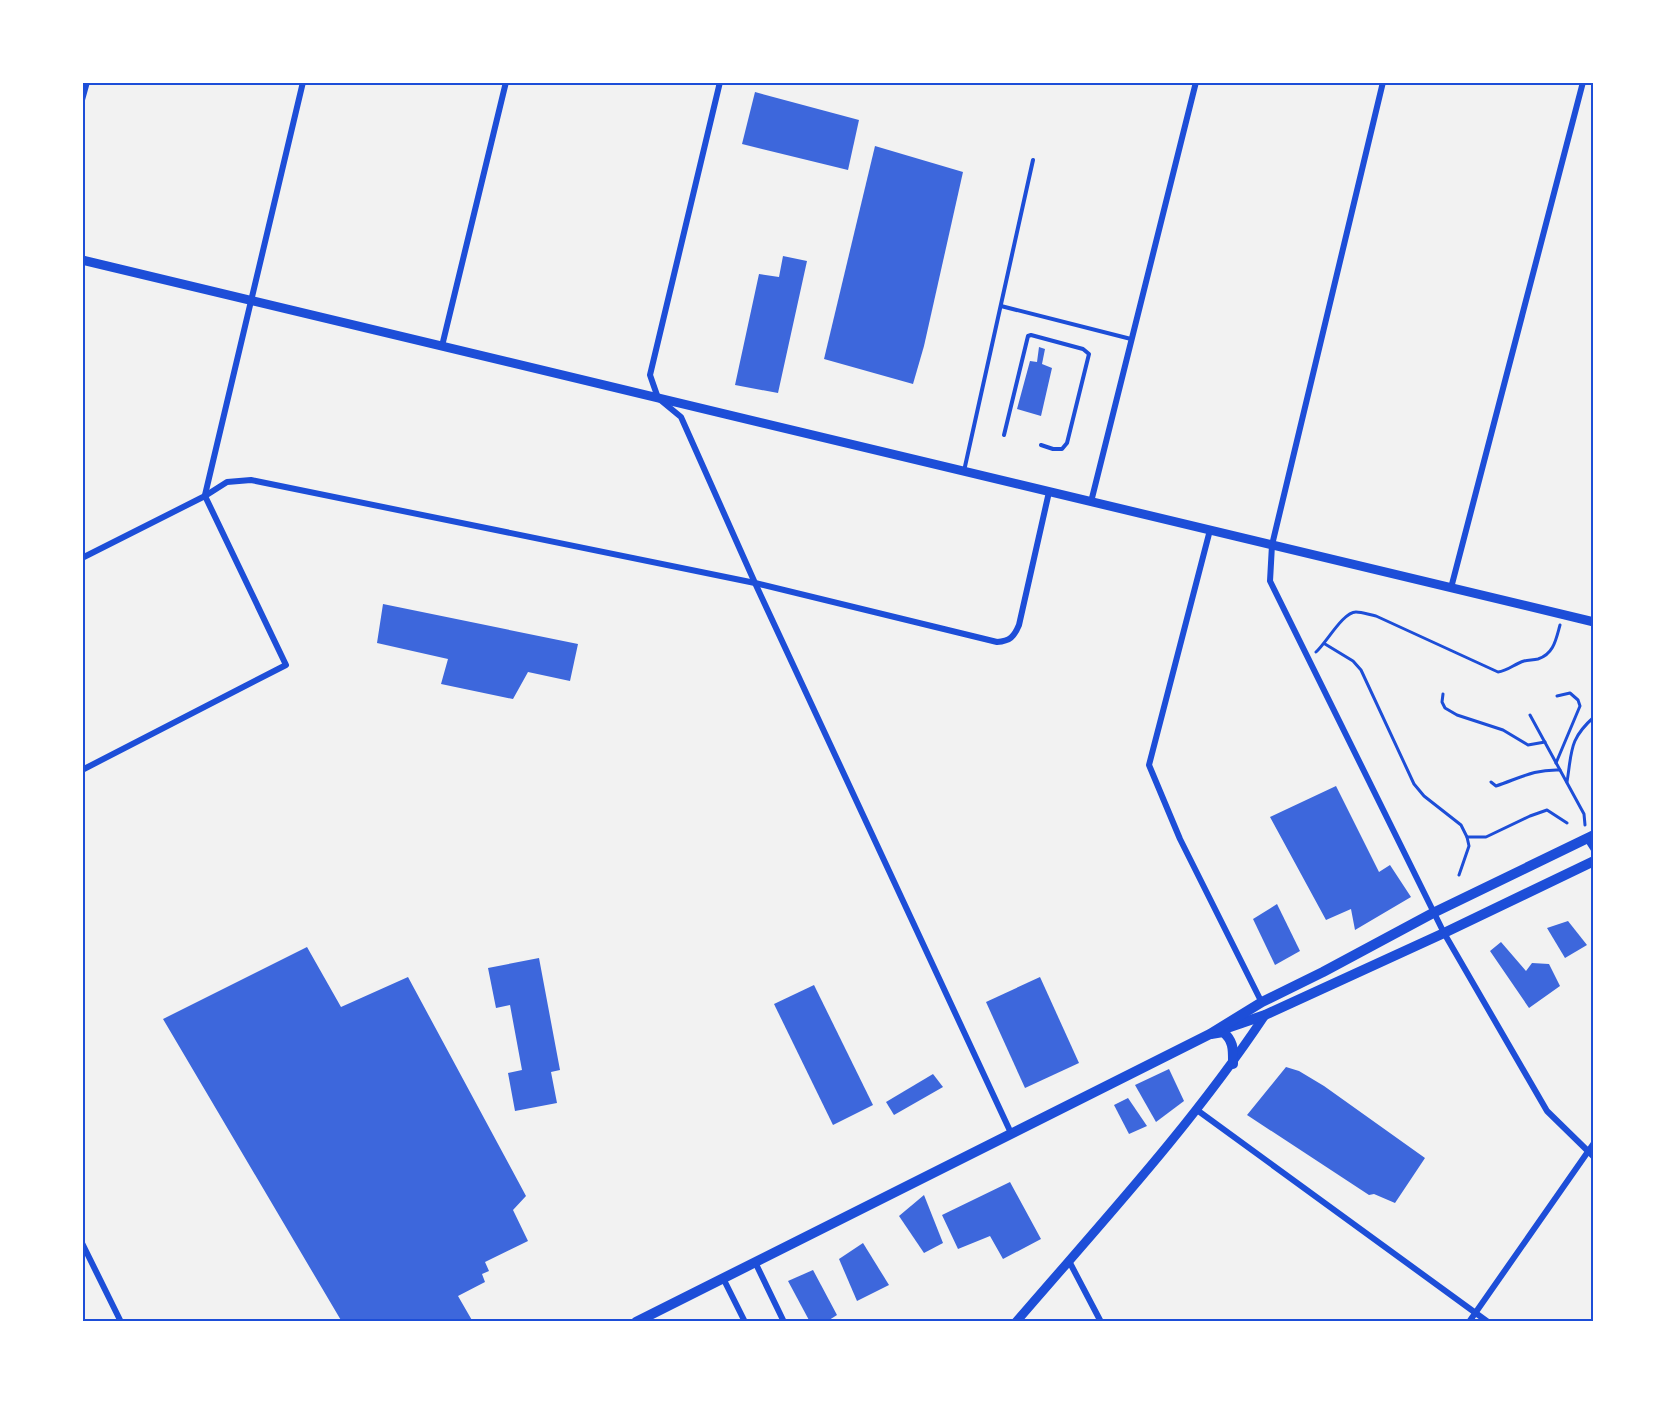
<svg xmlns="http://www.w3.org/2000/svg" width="1676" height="1404" viewBox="0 0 1676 1404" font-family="Mulish,sans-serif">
<rect width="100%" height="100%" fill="#f2f2f2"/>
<g fill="#3d67dc">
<polygon points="755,92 859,120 848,170 742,144"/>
<polygon points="875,146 963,172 924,346 913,384 824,359"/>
<polygon points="783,256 807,261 778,393 735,385 759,274 779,277"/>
<polygon points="1039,347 1045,349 1042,364 1052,368 1041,416 1017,409 1030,361 1037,362"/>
<polygon points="383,604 578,644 570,681 528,672 513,699 441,684 448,659 377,643"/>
<polygon points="1336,786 1379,872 1390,865 1411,897 1355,930 1351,909 1326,920 1270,817"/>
<polygon points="1277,904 1300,951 1275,965 1253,919"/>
<polygon points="1568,921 1587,945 1565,958 1547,928"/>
<polygon points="1501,942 1526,971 1532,963 1549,964 1560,986 1529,1008 1490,951"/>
<polygon points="307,947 341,1007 408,977 526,1196 513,1210 528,1241 485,1262 489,1271 482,1274 485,1282 458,1296 473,1322 342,1322 163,1019"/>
<polygon points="539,958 560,1070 551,1072 557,1103 515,1111 508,1073 522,1070 510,1005 496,1008 488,968"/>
<polygon points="1040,977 1079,1063 1025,1088 986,1002"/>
<polygon points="814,985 873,1105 833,1125 774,1004"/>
<polygon points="1286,1067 1299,1071 1324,1086 1425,1158 1395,1203 1374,1194 1369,1195 1247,1115"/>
<polygon points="1169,1069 1184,1101 1156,1122 1135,1085"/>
<polygon points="933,1074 943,1087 894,1115 886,1102"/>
<polygon points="1128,1098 1147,1126 1129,1134 1114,1105"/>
<polygon points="1010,1182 1041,1239 1003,1259 990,1236 958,1249 942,1215"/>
<polygon points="924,1195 943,1243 924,1253 899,1216"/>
<polygon points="863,1243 889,1285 857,1301 839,1259"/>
<polygon points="813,1270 837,1315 826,1322 810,1322 788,1281"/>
</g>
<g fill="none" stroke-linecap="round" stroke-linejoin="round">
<g stroke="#1d4ed8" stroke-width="3">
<polyline points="1325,644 1353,661 1361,670 1414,784 1424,796 1461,825 1467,837 1469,846 1459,875"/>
<path d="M1316,652C1327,642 1343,612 1356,612C1362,612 1370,615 1376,616L1498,672C1508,671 1514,664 1524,661C1528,660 1533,660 1538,659C1554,654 1556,639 1560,625"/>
<polyline points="1443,694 1442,702 1445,708 1457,715 1503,730 1528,745 1545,742"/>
<polyline points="1530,715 1584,814 1585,825"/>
<polyline points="1556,763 1580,706 1578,700 1570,693 1557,696"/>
<path d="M1491,782L1496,786C1520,778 1534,769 1560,770"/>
<path d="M1567,782C1572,751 1569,739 1594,717"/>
<polyline points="1467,837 1486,837 1530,816 1547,810 1567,823"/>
</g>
<g stroke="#1d4ed8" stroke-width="4">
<polyline points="1001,306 1131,339"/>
<polyline points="1004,435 1028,336 1031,335 1083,349 1089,354 1067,443 1062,449 1053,449 1041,445"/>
<polyline points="964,471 1033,160"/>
</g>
<g stroke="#1d4ed8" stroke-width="6">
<polyline points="720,82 650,375 658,398 681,417 755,583 1011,1133"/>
<polyline points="1383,82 1272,545 1270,581 1444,933 1547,1111 1594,1157"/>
<polyline points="82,100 87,82"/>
<polyline points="442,346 506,82"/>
<polyline points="205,495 303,82"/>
<polyline points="1091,502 1196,82"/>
<polyline points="1210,530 1149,765 1180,839 1262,1003"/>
<path d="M82,558L205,496L227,482L251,480L755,583L997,642C1010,641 1014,637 1019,625L1049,492"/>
<polyline points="1451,588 1583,82"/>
<polyline points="82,770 286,665 205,496"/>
<polyline points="1587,839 1594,850"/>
<polyline points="1197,1110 1488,1322"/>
<polyline points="82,1243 121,1322"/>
<polyline points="1069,1261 1101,1322"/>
<polyline points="755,1262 784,1322"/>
<polyline points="723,1278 745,1322"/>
<polyline points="1469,1322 1594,1143"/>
</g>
<g stroke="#1d4ed8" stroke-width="9">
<polyline points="82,260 1594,622"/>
<path d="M1016,1322C1102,1222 1192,1125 1265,1015"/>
</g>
<g stroke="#1d4ed8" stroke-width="10">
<polyline points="1230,1027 1265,1015 1444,933 1594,861"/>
<path d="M1211,1034L1223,1032C1234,1041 1233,1050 1233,1064"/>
<polyline points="636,1322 1210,1034 1262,1002 1323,972 1433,913 1594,835"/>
</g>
</g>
<rect width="1676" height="1404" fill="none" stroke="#ffffff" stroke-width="168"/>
<rect x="84" y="84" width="1508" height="1236" fill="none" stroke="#1d4ed8" stroke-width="2"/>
</svg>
